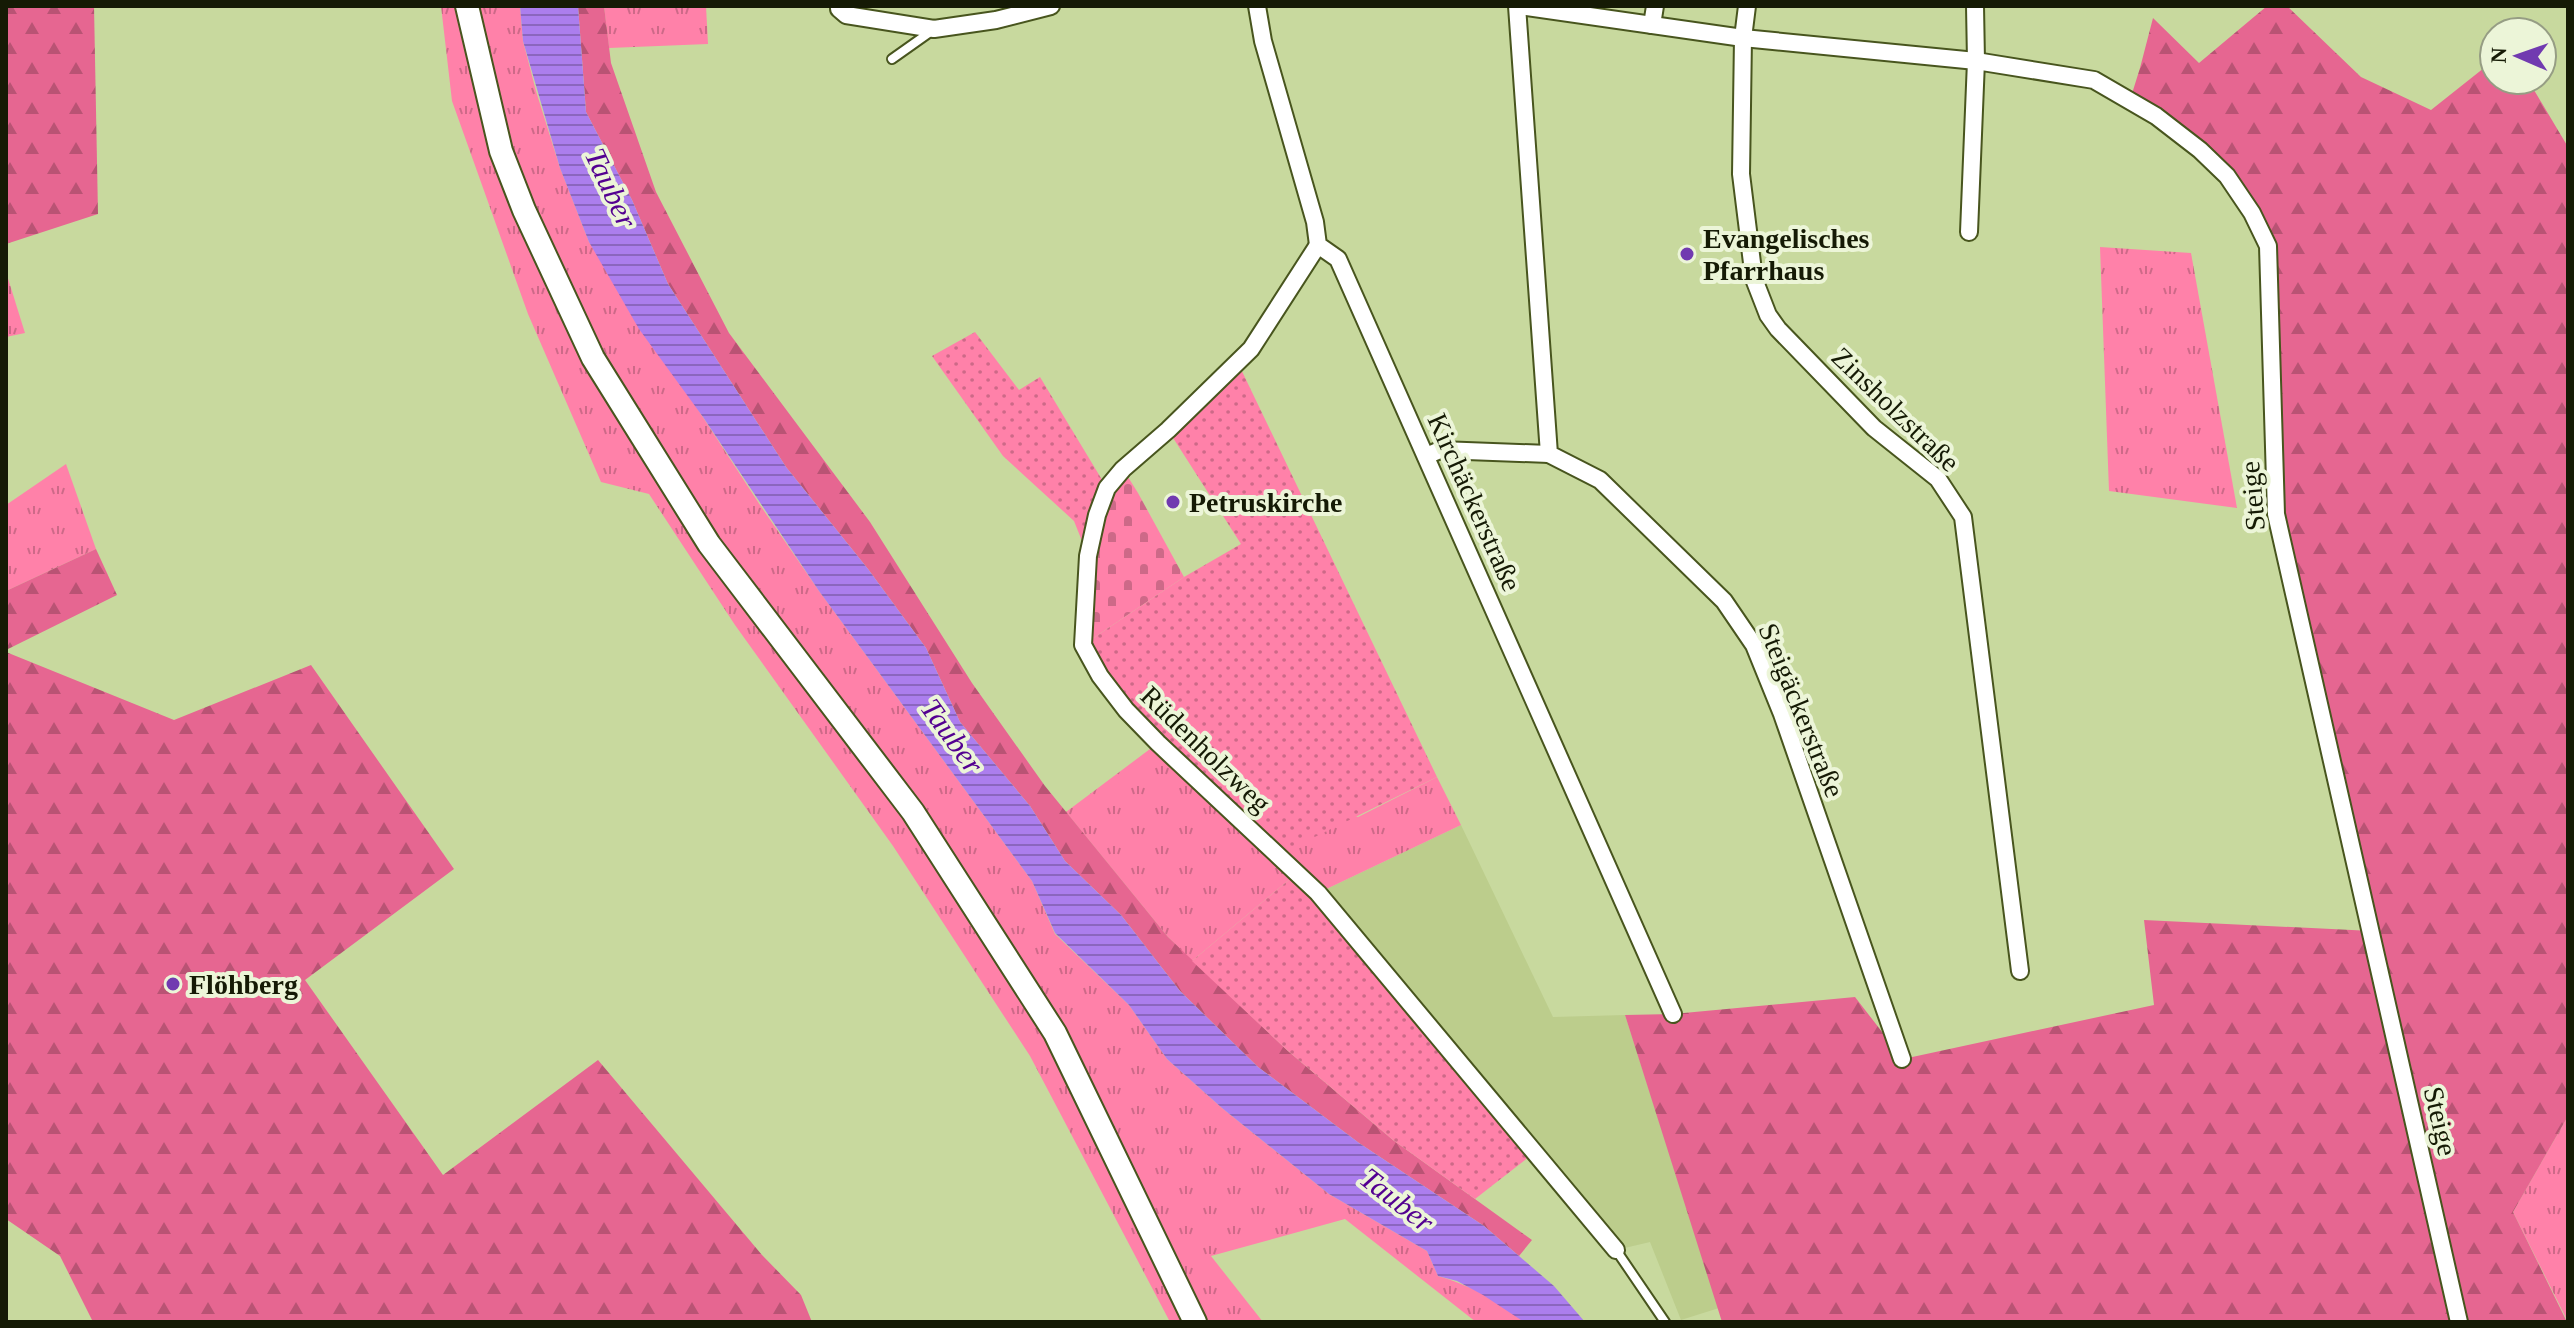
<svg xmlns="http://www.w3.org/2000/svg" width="2574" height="1328" viewBox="0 0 2574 1328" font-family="Georgia,serif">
<defs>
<pattern id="grass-tufts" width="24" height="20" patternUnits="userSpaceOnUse" patternTransform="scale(2)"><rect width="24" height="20" fill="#ff81a9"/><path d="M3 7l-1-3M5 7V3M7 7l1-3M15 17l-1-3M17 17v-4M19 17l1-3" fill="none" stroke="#cd6988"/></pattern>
<pattern id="forest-firs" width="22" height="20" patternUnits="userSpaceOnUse" patternTransform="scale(2)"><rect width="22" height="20" fill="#e66691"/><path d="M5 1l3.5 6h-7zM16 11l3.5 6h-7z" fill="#b95374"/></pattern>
<pattern id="cemetery-stones" width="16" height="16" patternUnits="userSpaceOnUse" patternTransform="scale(2)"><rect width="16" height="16" fill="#ff81a9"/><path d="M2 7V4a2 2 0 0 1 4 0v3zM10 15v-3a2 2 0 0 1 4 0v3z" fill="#cd6988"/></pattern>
<pattern id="garden-dots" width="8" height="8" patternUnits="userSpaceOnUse" patternTransform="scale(2)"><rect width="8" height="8" fill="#ff81a9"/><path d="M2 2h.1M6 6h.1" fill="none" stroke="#cd6988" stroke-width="1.8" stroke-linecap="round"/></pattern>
<pattern id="water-rules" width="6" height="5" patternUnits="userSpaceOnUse" patternTransform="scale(2)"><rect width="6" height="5" fill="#ac7eee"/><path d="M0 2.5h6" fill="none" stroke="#8b66bf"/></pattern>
</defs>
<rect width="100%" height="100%" fill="#c8d99e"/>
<polygon fill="#bccd8c" points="1461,825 1553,1017 1625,1015 1719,1308 1681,1320 1650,1242 1616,1250 1318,893"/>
<g fill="url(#grass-tufts)">
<path d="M441,6H520L523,41L536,91L560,168L589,242L760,505L819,591L1032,881L1055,934L1129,1005L1167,1059L1222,1108L1329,1194L1427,1251L1438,1276C1464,1283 1506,1303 1524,1322H1476L1345,1219L1211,1256L1263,1322H1170L1030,1056L893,846L735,625L649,494L601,482L528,314L452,101Z"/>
<polygon points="604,6 706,6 708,44 609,48"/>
<polygon points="2100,247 2191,253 2237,508 2109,491"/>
<polygon points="6,272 25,333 6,337"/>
<polygon points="66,464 96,549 6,591 6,505"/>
<polygon points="1158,743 1358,817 1437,777 1461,825 1318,893 1296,874 1192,961 1168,937 1066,812"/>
<polygon points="2568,1116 2568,1322 2513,1212"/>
</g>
<g fill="url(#forest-firs)">
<polygon points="6,6 94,6 98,214 6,244"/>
<polygon points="578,6 604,6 611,63 656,192 729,333 870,522 972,683 1045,786 1168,937 1288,1051 1393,1140 1532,1240 1519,1256 1484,1226 1359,1143 1258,1067 1180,991 1121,915 1065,861 1030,806 960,722 926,648 868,569 786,467 668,284 632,200 586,112"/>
<polygon points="2267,6 2287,6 2361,77 2431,110 2494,60 2494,80 2528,80 2568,147 2568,1116 2513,1212 2567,1322 1722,1322 1625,1015 1673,1014 1855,997 1903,1059 2154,1005 2144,920 2372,931 2276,514 2268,246 2227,176 2130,100 2140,68 2153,18 2199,63"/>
<polygon points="96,549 117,595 6,650 6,591"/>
<polygon points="6,652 174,720 311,665 454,869 305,980 443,1175 598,1060 762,1255 801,1295 812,1322 93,1322 60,1256 6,1219"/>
</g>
<polygon fill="url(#cemetery-stones)" points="1123,469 1138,493 1184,577 1083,645 1088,556"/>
<g fill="url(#garden-dots)">
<polygon points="975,332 1019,390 1040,377 1107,488 1088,556 1074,521 1003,456 932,356"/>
<polygon points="1238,363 1437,777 1278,855 1166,750 1083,645 1184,577 1241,544 1168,430"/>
<polygon points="1296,874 1534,1153 1475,1199 1393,1140 1288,1051 1192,961"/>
</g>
<polygon fill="url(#water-rules)" points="520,6 578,6 586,112 632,200 668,284 786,467 868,569 926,648 960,722 1030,806 1065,861 1121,915 1180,991 1258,1067 1359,1143 1484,1226 1554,1286 1585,1322 1524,1322 1483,1295 1457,1281 1438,1276 1427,1251 1329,1194 1222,1108 1167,1059 1129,1005 1055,933 1032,881 819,591 703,417 639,329 589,242 560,168 523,41"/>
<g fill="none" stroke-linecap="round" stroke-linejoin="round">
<defs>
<g id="service">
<polyline points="892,59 933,30"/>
<polyline points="1616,1250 1665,1322"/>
</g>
<g id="minor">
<polyline points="839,6 839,9 846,15 934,29 996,20 1051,6"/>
<polyline points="1257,6 1263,41 1315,222 1318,245 1338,259 1673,1014"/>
<polyline points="1517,6 1549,454 1600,480 1724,601 1754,645 1782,714 1902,1059"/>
<polyline points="1520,6 1743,38 1976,61 2094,80 2156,116 2200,150 2227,176 2252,213 2268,246 2276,514 2459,1322"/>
<polyline points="1747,6 1743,38 1741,174 1754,279 1768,315 1778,329 1874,428 1938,479 1963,517 2020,971"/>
<polyline points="1652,25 1655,6"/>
<polyline points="1969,232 1976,61 1975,6"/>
<polyline points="1318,245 1251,349 1168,430 1123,469 1107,488 1097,515 1088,556 1083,645 1100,676 1126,710 1158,743 1318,893 1616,1250"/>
<polyline points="1426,456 1440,450 1549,454"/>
</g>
<polyline id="secondary" points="467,6 501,151 524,210 593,358 709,544 913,812 1055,1033 1195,1322"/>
</defs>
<use href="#service" stroke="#48551e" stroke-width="12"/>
<use href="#minor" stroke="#48551e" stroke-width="20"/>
<use href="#secondary" stroke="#48551e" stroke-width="26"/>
<use href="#service" stroke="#fff" stroke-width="8"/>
<use href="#minor" stroke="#fff" stroke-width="16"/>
<use href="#secondary" stroke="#fff" stroke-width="22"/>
</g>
<g fill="#713ab0" stroke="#ecf5d8" stroke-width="3">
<circle cx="1687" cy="254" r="8"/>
<circle cx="1173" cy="502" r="8"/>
<circle cx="173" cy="984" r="8"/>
</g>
<g text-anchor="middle" stroke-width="8" stroke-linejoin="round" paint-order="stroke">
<g font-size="28" font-weight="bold" fill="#151a05" stroke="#ecf5d8" text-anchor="start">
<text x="1703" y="248">Evangelisches<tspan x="1703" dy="32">Pfarrhaus</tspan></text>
<text x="1189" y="512">Petruskirche</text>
<text x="189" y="994">Flöhberg</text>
</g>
<g font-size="28" fill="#151a05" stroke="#ecf5d8">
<text transform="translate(1896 409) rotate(44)" y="10">Zinsholzstraße</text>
<text transform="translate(2252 496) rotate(-95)" y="10">Steige</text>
<text transform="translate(1475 502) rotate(66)" y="10">Kirchäckerstraße</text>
<text transform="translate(1802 710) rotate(68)" y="10">Steigäckerstraße</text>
<text transform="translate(1206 749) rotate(44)" y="10">Rüdenholzweg</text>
<text transform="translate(2441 1121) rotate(77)" y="10">Steige</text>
</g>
<g font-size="30" font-style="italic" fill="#530091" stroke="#ecf5d8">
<text transform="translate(611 188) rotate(65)" y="10">Tauber</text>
<text transform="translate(952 736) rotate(54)" y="10">Tauber</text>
<text transform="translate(1397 1200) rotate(38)" y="10">Tauber</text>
</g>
</g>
<rect width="2574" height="1328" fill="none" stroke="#151a05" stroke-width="16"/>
<g transform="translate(2518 56) rotate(272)"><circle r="38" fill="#ecf5d8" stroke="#969d84" stroke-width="2"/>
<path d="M0-6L14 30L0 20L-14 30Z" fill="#713ab0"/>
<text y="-12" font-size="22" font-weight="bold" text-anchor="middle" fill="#151a05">N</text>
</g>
</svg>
